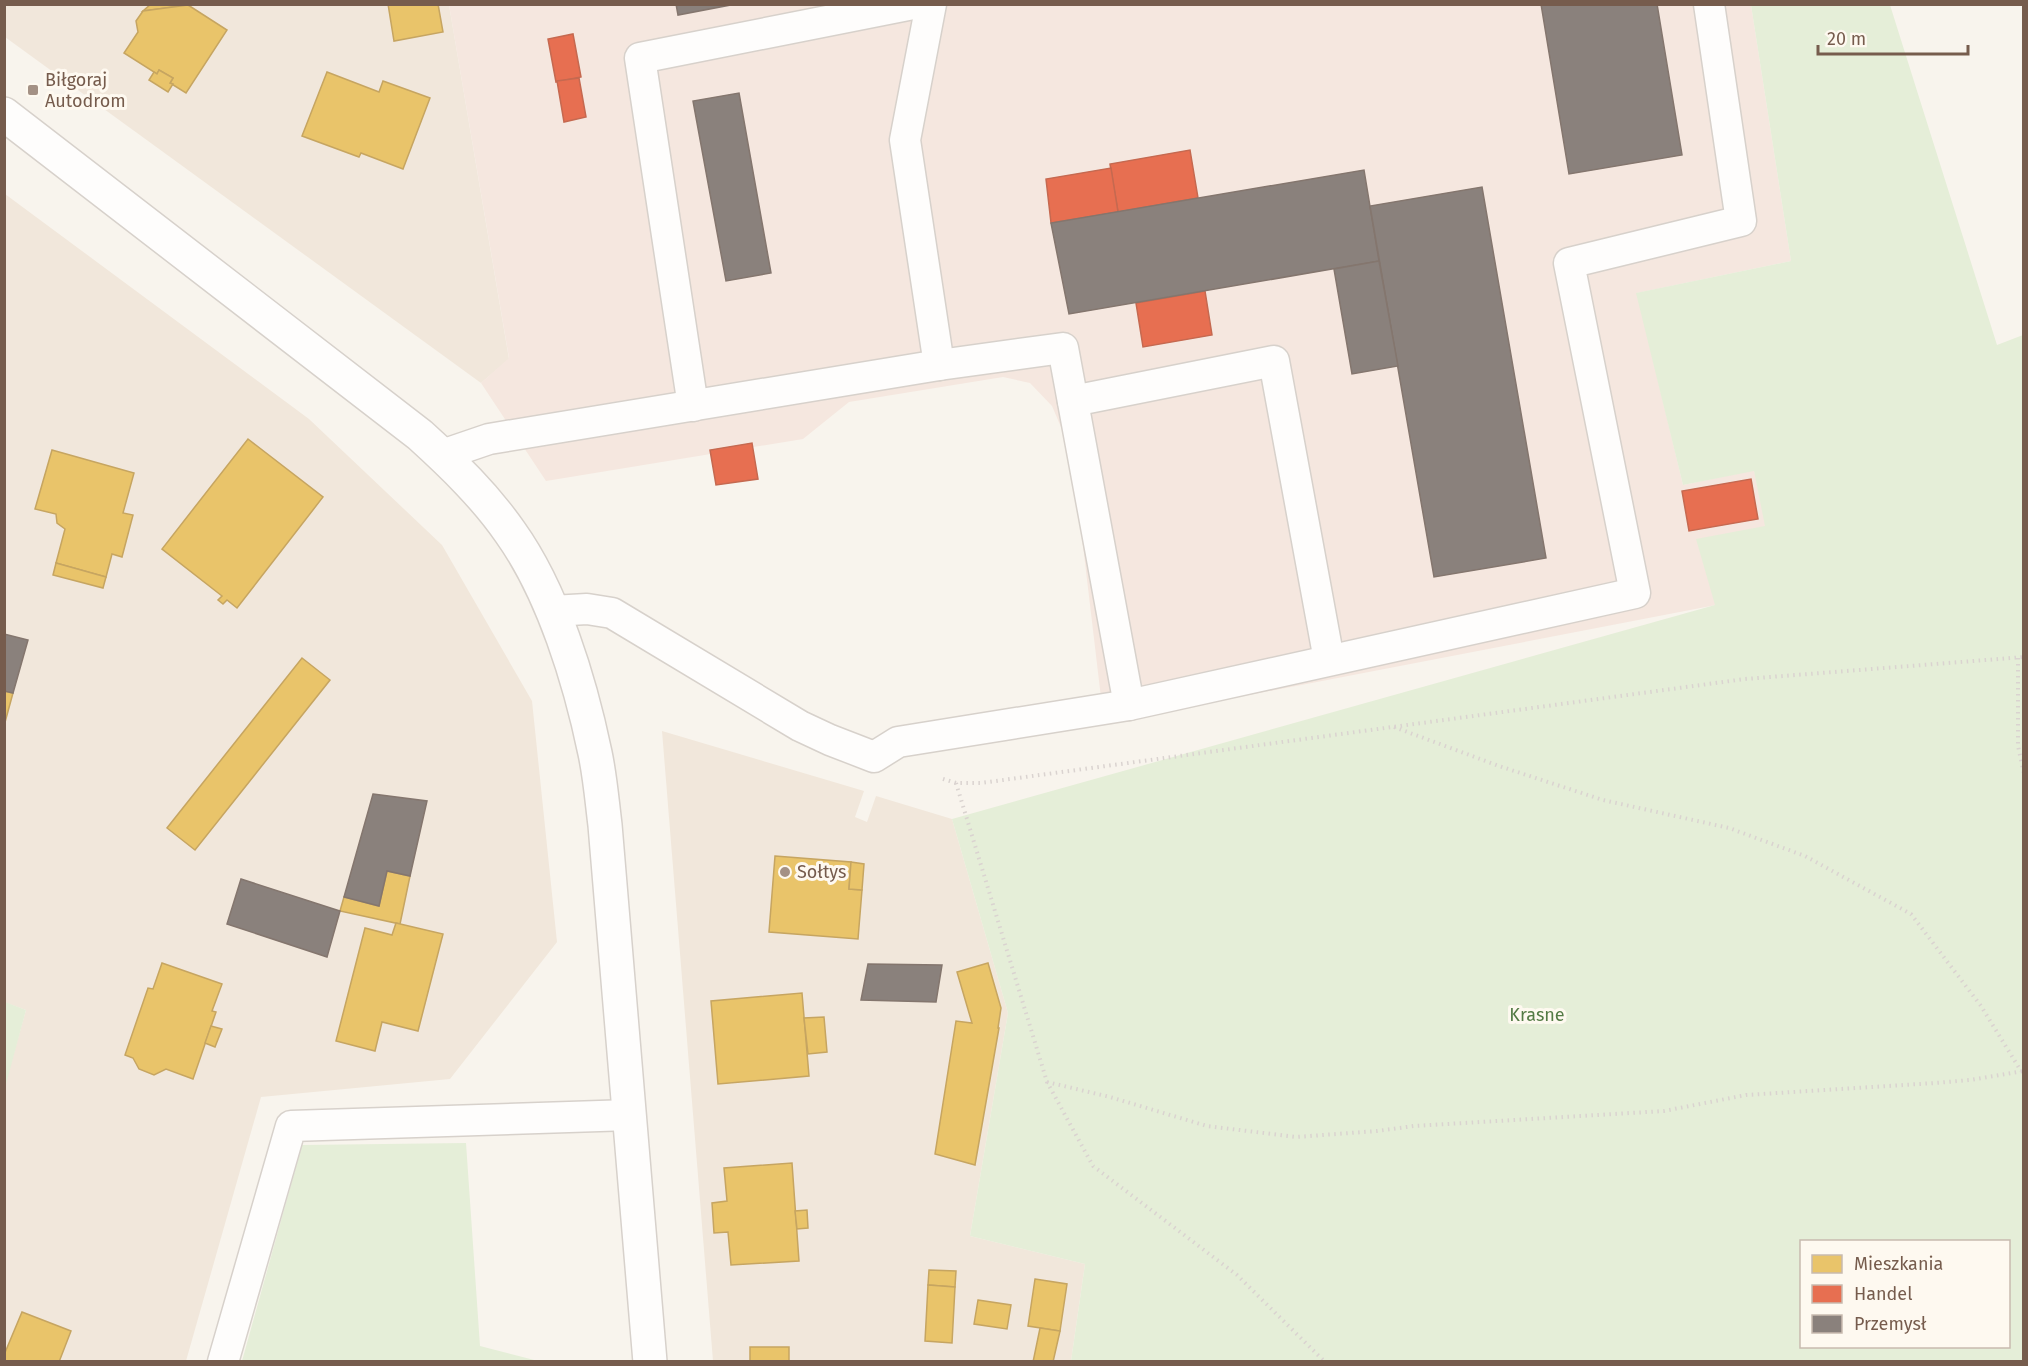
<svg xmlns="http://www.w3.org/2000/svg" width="2028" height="1366" viewBox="0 0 2028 1366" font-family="'Fira Sans',sans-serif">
<rect width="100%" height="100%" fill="#f8f4ed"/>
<g fill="#f1e7db">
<polygon points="5,5 449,5 509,359 481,383 5,37"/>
<polygon points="5,194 309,419 442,545 532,701 557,942 450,1079 261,1097 186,1361 5,1361 4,1088 26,1010 4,1002"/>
<polygon points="662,731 864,791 855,817 867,822 876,796 952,819 1008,1013 970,1236 1085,1264 1071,1361 713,1361"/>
</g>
<polygon fill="#f5e7df" points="449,5 1751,5 1791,261 1637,293 1683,485 1754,470 1766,526 1716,605 1104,723 1072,453 1052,406 1030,383 1003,377 849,402 803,439 546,481 481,383 509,358"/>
<g fill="#e5eed8" fill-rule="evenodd">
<path d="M1751,5H1890L1997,345L2023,335V1361H1071L1085,1264L970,1236L1008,1013L952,819L1715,605L1696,539L1765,526L1754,471L1683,485L1636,293L1791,261ZM1802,1242H2008V1346H1802Z"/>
<polygon points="5,1002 26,1010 5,1088 4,1002"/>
<polygon points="466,1143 480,1346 538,1361 242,1361 302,1145"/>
</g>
<g fill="#e9c46a" stroke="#c6a561" stroke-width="1.5">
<polygon points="151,4 187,4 188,5 143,11"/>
<polygon points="388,4 438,4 443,32 394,41"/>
<polygon points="188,5 227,30 186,93 170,83 173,78 159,70 157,74 124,53 138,32 136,21 143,11"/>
<polygon points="159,70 173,78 170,83 173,84 168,92 149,80 154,72 157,74"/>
<polygon points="327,72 379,92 383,81 430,98 403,169 361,153 359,157 302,136"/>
<polygon points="248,439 323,497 237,608 227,600 223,604 218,600 222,596 162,549"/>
<polygon points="52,450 134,473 123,513 133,515 122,557 112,554 106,577 56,563 65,529 57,523 56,514 35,509"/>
<polygon points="56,563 106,577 103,588 53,575"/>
<polygon points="302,658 330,680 195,850 167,828"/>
<polygon points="4,691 13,693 4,726"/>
<polygon points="775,856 851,862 849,889 862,890 858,939 769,932"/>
<polygon points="851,862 864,864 862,890 849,889"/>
<polygon points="387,871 410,876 400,924 340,911 344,897 379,906"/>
<polygon points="396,923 443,934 418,1031 382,1022 375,1051 336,1041 365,928 392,935"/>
<polygon points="162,963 222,984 212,1011 216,1012 193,1079 166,1069 154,1075 139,1069 133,1058 125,1055 148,988 153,989"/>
<polygon points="988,963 1001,1008 998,1028 999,1028 975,1165 935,1154 956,1021 972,1023 957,972"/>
<polygon points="802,993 809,1076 718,1084 711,1001"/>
<polygon points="824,1017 827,1052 808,1054 804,1018"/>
<polygon points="211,1026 222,1029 215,1047 205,1043"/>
<polygon points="792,1163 799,1261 731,1265 728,1232 714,1233 712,1203 727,1201 724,1168"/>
<polygon points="807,1210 808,1228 797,1229 795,1211"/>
<polygon points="929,1270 956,1271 955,1287 928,1285"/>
<polygon points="1035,1279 1067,1284 1060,1331 1028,1326"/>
<polygon points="928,1285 955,1287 952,1343 925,1341"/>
<polygon points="978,1300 1011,1305 1007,1329 974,1324"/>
<polygon points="22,1312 71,1331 59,1362 4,1362 4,1355"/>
<polygon points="1040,1328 1060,1331 1053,1362 1033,1362"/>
<rect x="750" y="1347" width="39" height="15"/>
</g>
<g fill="#e76f51" stroke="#c56950" stroke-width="1.5">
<polygon points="573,34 581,77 556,82 548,39"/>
<polygon points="579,78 586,117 564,122 557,81"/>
<polygon points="1190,150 1198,198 1118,212 1110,164"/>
<polygon points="1111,168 1118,212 1051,223 1046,179"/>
<polygon points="1205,291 1212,335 1143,347 1136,303"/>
<polygon points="752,443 758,479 716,485 710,450"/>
<polygon points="1751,479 1758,519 1689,531 1682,491"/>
</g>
<g fill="#8a817c" stroke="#84766e" stroke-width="1.5">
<polygon points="676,4 736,4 678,15"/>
<polygon points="1541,4 1657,4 1682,155 1569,174"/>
<polygon points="739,93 771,273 726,281 693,101"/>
<polygon points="1364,170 1379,261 1069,314 1051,223"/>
<polygon points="1482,187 1546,558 1434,577 1370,206"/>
<polygon points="1379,261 1398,366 1352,374 1334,269"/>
<polygon points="4,634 28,640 13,693 4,691"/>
<polygon points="373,794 427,801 410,876 387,871 379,906 344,897"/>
<polygon points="241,879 340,911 327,957 227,924"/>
<polygon points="868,964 942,965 936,1002 861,1000"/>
</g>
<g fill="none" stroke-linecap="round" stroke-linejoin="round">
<defs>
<g id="service">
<polyline points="931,4 905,140 939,365"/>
<polyline points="1073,401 1274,361 1329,660"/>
<polyline points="693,406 640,58 913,4"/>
<polyline points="442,455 489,439 939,365 1063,348 1129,705 898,742 874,757 830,740 800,726 612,613 587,609 552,611"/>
<polyline points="1129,705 1635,593 1569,263 1741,221 1709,4"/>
<polyline points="223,1362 291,1126 630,1115"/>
</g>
<path id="tertiary" d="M4,114L420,435C453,465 485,496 510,532C553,592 580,681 595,753C600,776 602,801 605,825L650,1362"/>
</defs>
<use href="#service" stroke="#d7d1cb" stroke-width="33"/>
<use href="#tertiary" stroke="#d7d1cb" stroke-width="36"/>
<g stroke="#dad3d0" stroke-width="4" stroke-dasharray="1.5 4.5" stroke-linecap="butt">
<polyline points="2018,658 2018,746 2024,774"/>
<polyline points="1394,727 1499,766 1603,800 1729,828 1805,856 1911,914 1981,1006 2021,1071"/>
<polyline points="943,779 956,783 981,783 1745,679 2024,657"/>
<polyline points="956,783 1047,1082 1093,1166 1237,1275 1325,1362"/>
<polyline points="1047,1082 1110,1097 1207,1126 1296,1137 1377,1131 1414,1126 1664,1111 1746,1095 1935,1083 1970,1080 2024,1071"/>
</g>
<use href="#service" stroke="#fefdfc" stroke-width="30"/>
<use href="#tertiary" stroke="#fefdfc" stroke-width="33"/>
</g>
<g fill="#a49185" stroke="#fef9f0" stroke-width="2">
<rect x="27" y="84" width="12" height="12" rx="3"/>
<circle cx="785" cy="872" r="6"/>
</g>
<g text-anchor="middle" stroke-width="6" stroke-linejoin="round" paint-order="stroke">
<g font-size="18" fill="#765c4d" stroke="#fef9f0" text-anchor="start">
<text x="45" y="86">Biłgoraj<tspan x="45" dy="21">Autodrom</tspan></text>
<text x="797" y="878">Sołtys</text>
</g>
<g font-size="18" fill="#547b45" stroke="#fef9f0">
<text x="1537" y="1021">Krasne</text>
</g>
</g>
<rect width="2028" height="1366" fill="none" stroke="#765c4d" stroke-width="12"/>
<rect x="1800" y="1240" width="210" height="108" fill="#fef9f0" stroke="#c8baaf" stroke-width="1.5"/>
<rect x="1812" y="1255" width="30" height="18" fill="#e9c46a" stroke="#c8baaf" stroke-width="1.5"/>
<text x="1854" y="1270" font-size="18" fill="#765c4d">Mieszkania</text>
<rect x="1812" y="1285" width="30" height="18" fill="#e76f51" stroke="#c8baaf" stroke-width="1.5"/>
<text x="1854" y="1300" font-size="18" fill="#765c4d">Handel</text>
<rect x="1812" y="1315" width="30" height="18" fill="#8a817c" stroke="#c8baaf" stroke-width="1.5"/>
<text x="1854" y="1330" font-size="18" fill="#765c4d">Przemysł</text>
<path d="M1818 45v9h150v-9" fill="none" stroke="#765c4d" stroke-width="3"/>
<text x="1827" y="45" font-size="18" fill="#765c4d" stroke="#fef9f0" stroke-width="4.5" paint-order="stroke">20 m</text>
</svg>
